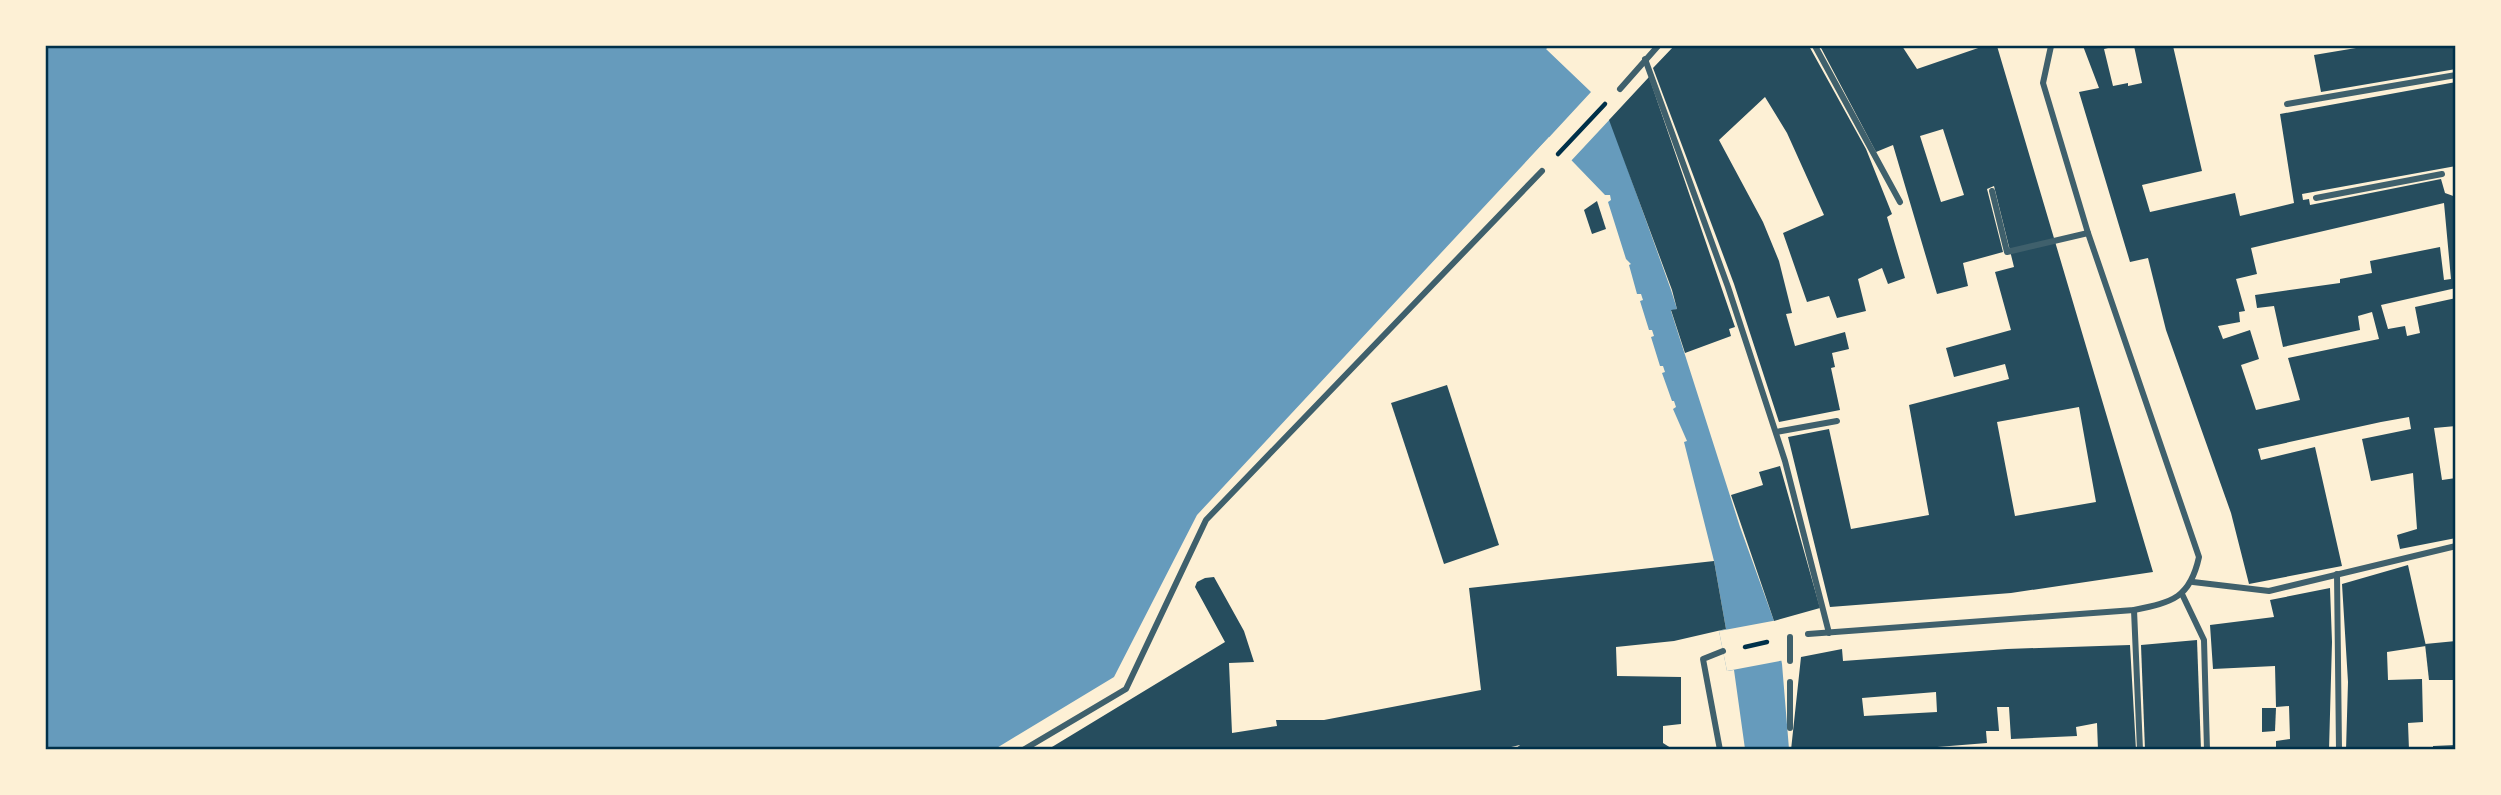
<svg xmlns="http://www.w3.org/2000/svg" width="2501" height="795" viewBox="0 0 2501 795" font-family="Mulish,sans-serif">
<rect width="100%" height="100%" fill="#fdf0d5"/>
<polygon fill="#669bbc" points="46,46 1636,46 1591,94 1610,120 1671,290 1677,309 1671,311 1740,527 1774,621 1782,664 1789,749 1745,749 1734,670 1727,671 1719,631 1726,629 1714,561 1684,442 1687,441 1673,409 1676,407 1674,401 1672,401 1662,373 1665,372 1663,366 1660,366 1651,337 1654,336 1652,330 1649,330 1640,301 1643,300 1641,294 1637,294 1629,265 1631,264 1626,259 1608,202 1611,200 1610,195 1605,195 1549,137 1197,515 1114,677 995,749 46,749"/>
<g fill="#fdf0d5">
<polygon points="1550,46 1637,46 1595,94 1612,117 1570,162 1549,142 1532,161 1529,159 1591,92 1546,49"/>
<polygon points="1778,620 1785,660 1727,671 1719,631"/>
</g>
<g fill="#264d5e" fill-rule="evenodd">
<polygon points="1674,46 1809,46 1866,149 1892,214 1887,217 1905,278 1888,284 1882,268 1858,279 1866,311 1837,318 1829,296 1807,302 1783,233 1824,215 1787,133 1765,97 1719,140 1763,222 1779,261 1792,313 1786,314 1795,346 1845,332 1849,349 1832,353 1835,367 1831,368 1840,410 1779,422 1734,284 1653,68"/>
<path d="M1820,46H1902L1917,69L1984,46H1997L2153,572L2011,593L1830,607L1788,437L1829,429L1851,529L1929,515L1909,405L2009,379L2005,364L1954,377L1946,348L2011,330L1995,272L2014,267L1994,186L1987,189L2003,252L1963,263L1968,286L1937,294L1893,145L1876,152ZM1943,129L1964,195L1941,202L1920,136ZM2079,407L2096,502L2015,516L1997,422Z"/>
<path d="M2083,46H2116L2104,49L2113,86L2128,83V86L2142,83L2134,46H2173L2202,171L2142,185L2150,212L2235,193L2240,216L2294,203L2280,114L2456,82V166L2302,194L2303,200L2309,199L2310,205L2441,179L2445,193L2456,197V288L2381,305L2388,329L2405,326L2407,336L2420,333L2415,307L2456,298V426L2434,428L2442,480L2456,478V538L2400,549L2397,535L2417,529L2413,473L2371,481L2362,439L2411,429L2409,417L2381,422L2258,449L2261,460L2315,447L2342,566L2249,584L2231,513L2166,330L2148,258L2130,262L2079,92L2099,88ZM2444,203L2451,279L2444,280L2440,247L2370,261L2372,273L2340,279V283L2255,295L2257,308L2274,306L2283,347L2360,330L2358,316L2372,312L2379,339L2288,358L2300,400L2256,410L2241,365L2259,359L2250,330L2223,339L2218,326L2240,322L2239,312L2245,311L2236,279L2257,274L2251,248Z"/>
<polygon points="2368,46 2456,46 2456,69 2321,92 2314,55"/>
<polygon points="1649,77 1735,327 1729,329 1731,336 1685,353 1671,310 1677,309 1672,290 1609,120"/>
<polygon points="1597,201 1606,229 1592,234 1584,210"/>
<polygon points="1447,385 1499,545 1444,564 1391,403"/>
<polygon points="1780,466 1820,608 1774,621 1731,495 1763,485 1759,472"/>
<polygon points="1714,561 1726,629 1674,641 1616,647 1617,676 1681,677 1681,724 1663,726 1663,743 1674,750 1514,750 1520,745 1498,750 1047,750 1225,642 1195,587 1197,582 1205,578 1214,577 1244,631 1254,662 1229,663 1232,733 1277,726 1276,720 1324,720 1481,690 1469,588"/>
<polygon points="2408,565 2426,646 2387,652 2388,680 2422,679 2423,722 2408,723 2409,750 2346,750 2348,682 2342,584"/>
<polygon points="2330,588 2332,642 2329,750 2276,750 2276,741 2290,739 2289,706 2276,707 2275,666 2213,669 2210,625 2274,617 2270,600"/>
<polygon points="2197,640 2201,750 2145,750 2141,645"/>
<polygon points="2456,641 2456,680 2429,680 2425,644"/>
<path d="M2130,645L2136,750H2098L2097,723L2076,727L2077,736L2011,739L2009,707H1997L1999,731H1986L1987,743L1900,750H1791L1801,657L1842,649L1843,661L2007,649ZM1936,692L1937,712L1864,716L1862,698Z"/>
<polygon points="2262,708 2276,708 2275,731 2262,732"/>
<polygon points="2456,745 2456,750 2433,750 2433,746"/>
</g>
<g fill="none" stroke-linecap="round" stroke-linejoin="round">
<g stroke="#003049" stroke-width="4.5">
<polyline points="1558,154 1605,104"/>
<polyline points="1745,647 1767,642"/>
</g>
<g stroke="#3f606c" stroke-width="6">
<polyline points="1815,46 1900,202"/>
<polyline points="1645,59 1728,287 1785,461 1829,633"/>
<polyline points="1620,89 1658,46"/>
<polyline points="2287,104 2456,75"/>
<polyline points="1992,191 2007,252 2088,233"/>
<polyline points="2316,198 2442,174"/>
<polyline points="1776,432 1837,421"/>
<polyline points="2337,574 2339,750"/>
<polyline points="2193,582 2269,591 2456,546"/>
<polyline points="2182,594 2204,640 2207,750"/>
<polyline points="2134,610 2140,750"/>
<path d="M1808,634L2134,610C2173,602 2190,598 2199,557L2088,233L2043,83L2051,46"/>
<polyline points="1790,637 1790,661"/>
<polyline points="1790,728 1790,682"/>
<polyline points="1023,750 1126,689 1206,520 1542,171"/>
<polyline points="1720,750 1703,659 1723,651"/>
</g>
</g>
<rect width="2501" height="795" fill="none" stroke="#fdf0d5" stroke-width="94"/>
<rect x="47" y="47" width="2407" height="701" fill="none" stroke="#003049" stroke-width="2.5"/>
</svg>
